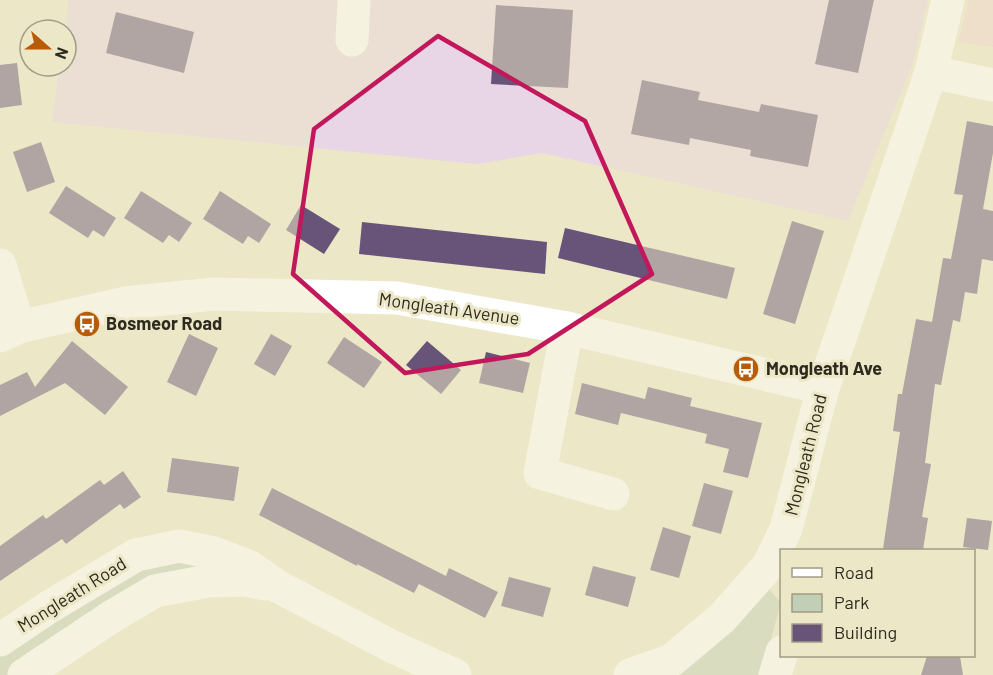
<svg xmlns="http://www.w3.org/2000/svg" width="993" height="675" viewBox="0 0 993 675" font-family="Barlow,sans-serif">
<rect width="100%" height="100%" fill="#ece7c7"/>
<polygon fill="#e8d5e5" points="69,0 928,0 912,66 848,221 542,153 477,164 52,122 59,66 66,66 65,30"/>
<polygon fill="#eed6cd" points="969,0 993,0 993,47 958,42"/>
<g fill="#c0cfb5">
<polygon points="177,555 234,571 9,675 0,675 0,654 141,563"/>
<polygon points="764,583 781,603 761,675 661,675"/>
</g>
<g fill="#685478">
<polygon points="829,0 874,0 858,73 815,64"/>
<polygon points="496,5 573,10 568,88 491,84"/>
<polygon points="116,12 194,32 184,73 106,53"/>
<polygon points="17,63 22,105 0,108 0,65"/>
<polygon points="642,80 700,92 698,100 759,112 761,104 818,115 808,167 750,156 751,150 690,138 689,145 631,134"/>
<polygon points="967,121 993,126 993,153 983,209 993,211 993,261 982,259 977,294 965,292 960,322 953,320 941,385 935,384 925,463 931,464 922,517 928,518 923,550 883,549 900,432 893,431 898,394 902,394 916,319 932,322 943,258 951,259 963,195 954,194"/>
<polygon points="41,142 55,182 27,192 13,152"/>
<polygon points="66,186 116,218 104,237 93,230 88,238 49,213"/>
<polygon points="141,191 192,223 179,242 169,235 163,243 124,218"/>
<polygon points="220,191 271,224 259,243 248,236 243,244 203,219"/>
<polygon points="301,205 340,229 324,254 286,230"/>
<polygon points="792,221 824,231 795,324 763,314"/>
<polygon points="362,222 547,242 545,274 359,254"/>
<polygon points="565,228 735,268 727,299 558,258"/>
<polygon points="189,334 218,348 196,396 167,382"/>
<polygon points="271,334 292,346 275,376 254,364"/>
<polygon points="344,337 382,362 364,388 327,363"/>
<polygon points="72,341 128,387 105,415 65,383 0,416 0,385 27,372 35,387"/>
<polygon points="427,341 461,370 441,394 406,365"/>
<polygon points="486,352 530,363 523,393 479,383"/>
<polygon points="582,383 645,399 648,387 692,398 690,406 762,423 748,478 723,472 729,449 705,443 707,434 621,413 618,425 575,414"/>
<polygon points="172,458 239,467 234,501 167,492"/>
<polygon points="123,471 141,497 124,509 120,504 66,544 62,539 0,581 0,546 43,515 46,519 100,480 104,485"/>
<polygon points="704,483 733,491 721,534 692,526"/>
<polygon points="272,488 446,576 449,568 498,592 485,618 419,584 414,593 357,564 357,566 259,515"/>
<polygon points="967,518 992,521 988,550 963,547"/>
<polygon points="663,527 691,536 679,578 650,570"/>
<polygon points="593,566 636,577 628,607 585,595"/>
<polygon points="509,577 551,588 543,617 501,606"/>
<polygon points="927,656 960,656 963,675 921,675"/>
</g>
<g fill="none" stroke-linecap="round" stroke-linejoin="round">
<g stroke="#fff" stroke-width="33">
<polyline points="352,40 354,0"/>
<polyline points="931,72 993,85"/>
<polyline points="0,265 19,327"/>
<polyline points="567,328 540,473 613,494"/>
<polyline points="0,336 19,327 125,303 214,294 397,298 567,328 823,388"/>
<polyline points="0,640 49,607 136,555 179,546 214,553 250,567 279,587 393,647 455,675"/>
<polyline points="24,675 111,617 155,591 208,581 244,580 265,584"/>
<polyline points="630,675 672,660 722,618 768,566 786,529 823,388 931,72 948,0"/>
<polyline points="775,675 782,652"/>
</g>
</g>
<path d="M0 0H993V675H0ZM438,36L585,121L652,274L528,354L405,373L293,274L314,129Z" fill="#ece7c7" fill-opacity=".55" fill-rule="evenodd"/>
<path fill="none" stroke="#c2185b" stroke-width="4.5" stroke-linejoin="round" d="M438,36L585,121L652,274L528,354L405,373L293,274L314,129Z"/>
<defs>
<symbol id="bus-disc" viewBox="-11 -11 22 22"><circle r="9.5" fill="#b85b07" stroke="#ece7c7"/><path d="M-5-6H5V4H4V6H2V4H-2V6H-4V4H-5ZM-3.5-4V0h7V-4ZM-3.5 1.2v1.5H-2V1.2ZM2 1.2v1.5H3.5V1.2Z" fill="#fff"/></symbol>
</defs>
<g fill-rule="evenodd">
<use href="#bus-disc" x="72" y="309" width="30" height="30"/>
<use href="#bus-disc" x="731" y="354" width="30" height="30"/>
</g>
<g text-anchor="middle" stroke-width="6" stroke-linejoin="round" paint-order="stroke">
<g font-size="18" fill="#2d2b1f" stroke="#ece7c7">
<text transform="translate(449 309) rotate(8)" y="6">Mongleath Avenue</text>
<text transform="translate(806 455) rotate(-76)" y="6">Mongleath Road</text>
<text transform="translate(72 595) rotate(-32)" y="6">Mongleath Road</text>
</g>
<g font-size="18" font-weight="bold" fill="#2d2b1f" stroke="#ece7c7" text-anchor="start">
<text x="106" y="330">Bosmeor Road</text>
<text x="766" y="375">Mongleath Ave</text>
</g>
</g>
<rect x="780" y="549" width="195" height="108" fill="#ece7c7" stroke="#a09c84" stroke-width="1.5"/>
<rect x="792" y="568" width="30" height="9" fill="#ffffff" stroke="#a09c84" stroke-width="1.5"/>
<text x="834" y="579" font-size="18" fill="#2d2b1f">Road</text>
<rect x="792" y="594" width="30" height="18" fill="#c0cfb5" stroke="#a09c84" stroke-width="1.5"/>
<text x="834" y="609" font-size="18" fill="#2d2b1f">Park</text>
<rect x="792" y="624" width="30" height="18" fill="#685478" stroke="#a09c84" stroke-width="1.5"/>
<text x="834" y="639" font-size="18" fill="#2d2b1f">Building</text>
<g transform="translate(48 48) rotate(111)"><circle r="28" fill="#ece7c7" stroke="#a09c84" stroke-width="1.5"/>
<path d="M0-4.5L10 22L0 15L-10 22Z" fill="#b85b07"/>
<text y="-9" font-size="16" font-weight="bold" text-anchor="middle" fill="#2d2b1f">N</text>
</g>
</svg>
